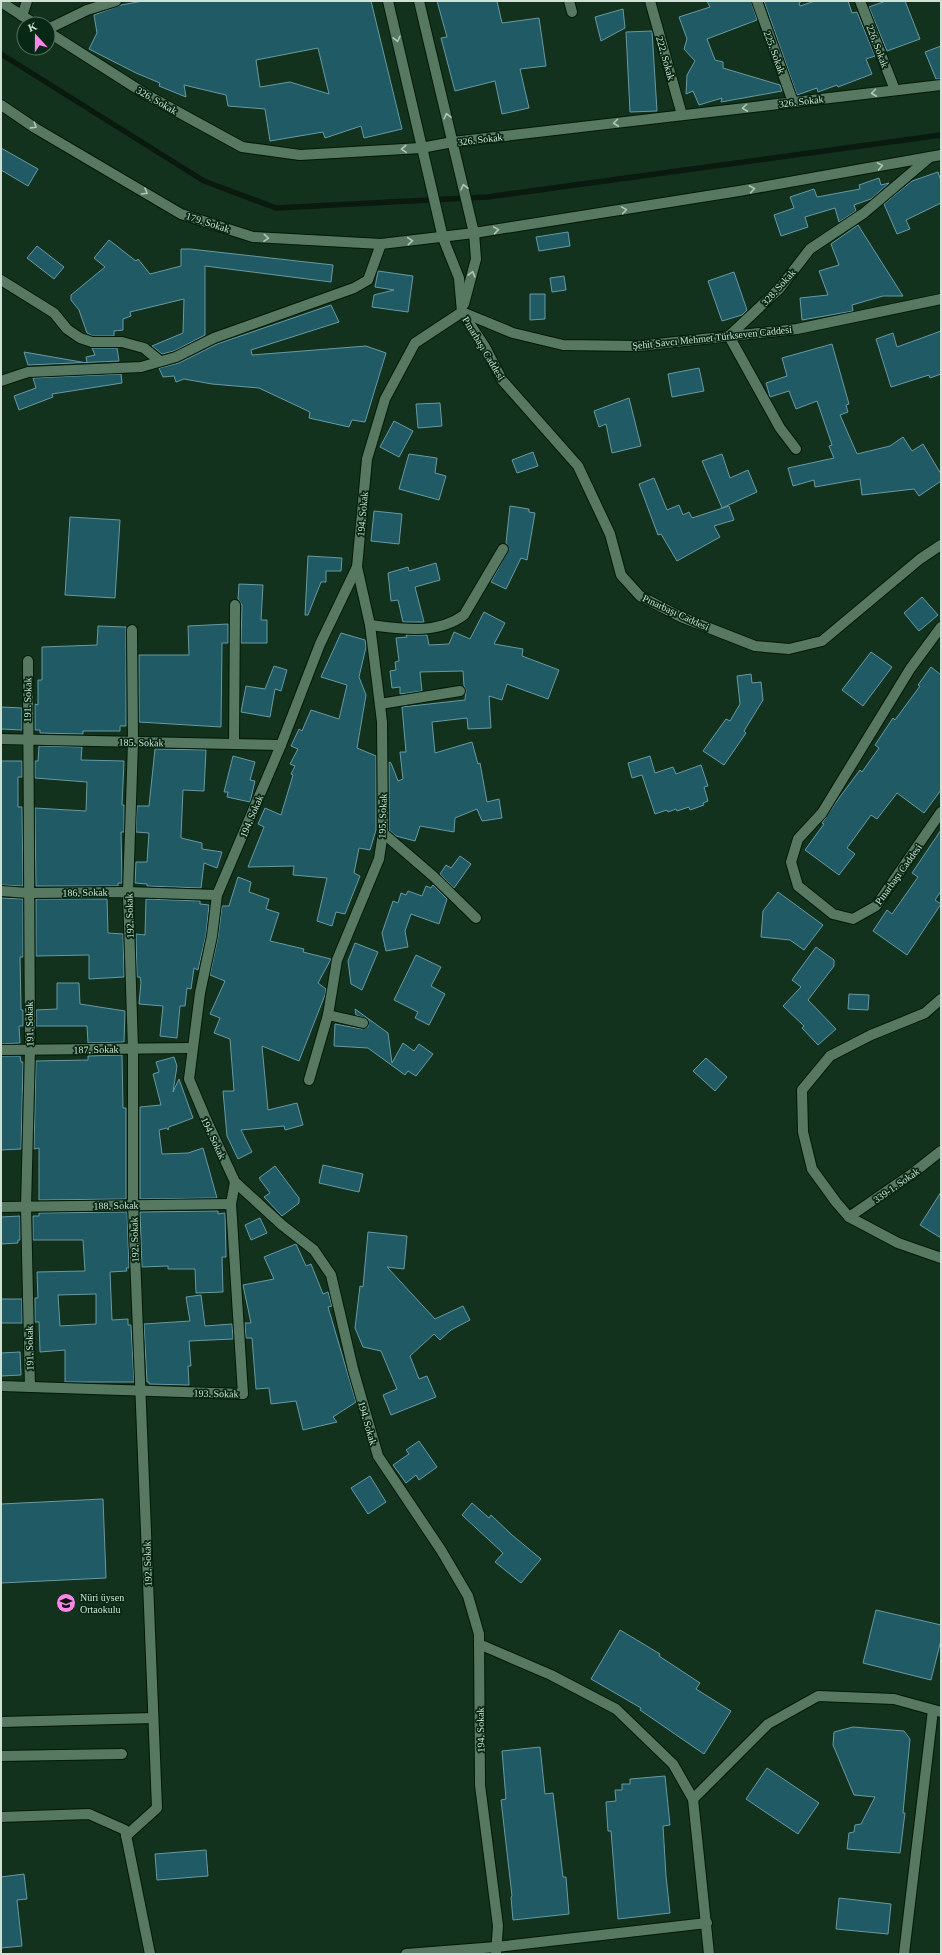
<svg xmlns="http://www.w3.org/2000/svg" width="942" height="1955" viewBox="0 0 942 1955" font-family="'Times New Roman',serif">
<rect width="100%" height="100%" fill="#12321d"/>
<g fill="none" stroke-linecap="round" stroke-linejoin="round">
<polyline stroke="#0a1a0f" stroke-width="5.5" points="1,54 204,181 276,208 487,197 941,135"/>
</g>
<g fill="#205a65" stroke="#6899a3" fill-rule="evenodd">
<path d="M143,1H371L402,129L364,138L361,126L325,138L323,132L270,141L265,109L228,106L226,95L184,85L186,97L159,86L160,83L136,73L89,49L97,33L94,15L121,5ZM318,48L329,94L290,82L260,87L256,60Z"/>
<polygon points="437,1 497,1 502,23 539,18 546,66 520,69 529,108 502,114 495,81 455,91 441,38 447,37"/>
<polygon points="707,1 751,1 757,20 707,39 715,60 723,62 723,68 780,85 782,91 721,102 722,98 699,105 693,91 686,94 687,75 695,61 684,49 687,39 679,17 710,7"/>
<polygon points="764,1 802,1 799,3 800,6 815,1 848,1 852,13 857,12 875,56 866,59 872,74 838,87 837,85 818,92 817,88 797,95"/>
<polygon points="886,1 905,1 920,39 887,51 869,7"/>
<polygon points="623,9 625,28 601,41 595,17"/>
<polygon points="652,31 657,111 630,112 626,32"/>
<polygon points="941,46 941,79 936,79 925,52"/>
<polygon points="1,148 38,169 28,186 1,170"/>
<polygon points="938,172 941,181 941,203 906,220 910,229 897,234 884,204 912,181"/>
<polygon points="879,178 881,185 889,183 871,199 854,205 856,211 839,222 835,208 805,217 808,227 781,236 774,215 794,208 790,197 814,189 817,197 860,189 859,185"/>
<polygon points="858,225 903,296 883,296 852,305 853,311 802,320 800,298 828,295 819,271 839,265 831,244"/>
<polygon points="568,232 570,246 539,251 536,237"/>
<polygon points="109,240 136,261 138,259 150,274 181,266 181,249 190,249 333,265 331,282 205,266 205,335 174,351 162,354 152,346 183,333 184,299 130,312 131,316 123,319 123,330 114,331 114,336 93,336 87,333 79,310 71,300 71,295 105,267 94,258"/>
<polygon points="37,246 64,267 54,279 27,258"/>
<polygon points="378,271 413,276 408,312 372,307 374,295 394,290 375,287"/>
<polygon points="734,272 747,310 742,315 722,321 708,281"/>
<polygon points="564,276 566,290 552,292 550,278"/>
<polygon points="530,294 545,294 545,319 530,320"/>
<polygon points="331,305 339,322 251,350 252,355 366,346 386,353 365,422 352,420 349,427 309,418 310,412 259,388 212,384 184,379 176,382 174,376 163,377 159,368 179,363 217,344"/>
<polygon points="941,331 941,374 930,378 929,375 891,387 876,339 893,333 897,347"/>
<polygon points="832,344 849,404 846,405 848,412 840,415 857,454 890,446 903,437 912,451 923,444 941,474 941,481 919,496 914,489 862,495 860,479 815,487 814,480 793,486 788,468 834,458 829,446 832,445 817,401 796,409 789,391 770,397 766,383 787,376 782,358"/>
<polygon points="92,348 117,348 119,361 28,365 24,352 87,363 86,357 95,355"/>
<polygon points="699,368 704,391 672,397 668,374"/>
<polygon points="121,374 122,383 52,394 53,397 19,410 14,396 36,388 33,378"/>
<polygon points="629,398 641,446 612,453 606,424 599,427 594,411"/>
<polygon points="440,403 442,426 418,428 416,404"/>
<polygon points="394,421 413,431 399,457 380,447"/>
<polygon points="533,452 538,466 517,473 512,460"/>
<polygon points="409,454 437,458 435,473 446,476 439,500 399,489"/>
<polygon points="722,454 730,478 748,470 757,492 722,508 702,461"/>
<polygon points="654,478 667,510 679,505 683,515 689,512 692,518 729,506 734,520 714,526 720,537 677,561 661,534 658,535 639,484"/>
<polygon points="510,506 529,509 529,512 535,513 527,560 521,558 506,589 491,582 509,549 506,543"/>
<polygon points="374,511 402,514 399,544 371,541"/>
<polygon points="70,517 120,520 115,598 65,595"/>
<polygon points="308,556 342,558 341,571 326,571 326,582 321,582 308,615 305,615"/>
<polygon points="436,563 440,580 415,587 424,622 403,622 398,600 391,601 388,573 408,567 409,571"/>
<polygon points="239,584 263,585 261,620 267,620 267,643 241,643 242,605 238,599"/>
<polygon points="922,597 938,615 919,631 904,613"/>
<polygon points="484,612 505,623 494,644 523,649 522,656 559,670 548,699 507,684 502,700 489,696 491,728 468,729 467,718 432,722 435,753 472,742 478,764 480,763 487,802 499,799 502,818 482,821 477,809 455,818 454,832 420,826 415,841 396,836 389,830 389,762 391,763 398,781 403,779 400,752 406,752 402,707 465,700 466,690 464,686 463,671 420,672 422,691 400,694 400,687 392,688 390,671 396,670 395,662 399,661 396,638 407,637 406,635 427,635 429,645 449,644 454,632 470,639"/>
<polygon points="228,624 228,643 222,643 221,727 139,722 139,655 189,655 188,626"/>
<polygon points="98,626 126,627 126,726 120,726 120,731 83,731 83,734 40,733 40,730 35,730 35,704 38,705 38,680 42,680 42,647 97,645"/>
<polygon points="341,633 365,640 366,647 359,677 366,695 357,748 376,756 376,830 370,850 359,848 354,873 360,876 345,914 336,912 332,926 317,921 327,878 293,875 294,866 248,867 264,827 258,824 265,808 281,815 293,775 291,774 295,766 290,764 298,749 291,746 299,729 302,731 311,710 339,719 347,685 321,677"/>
<polygon points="871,652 892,667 863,706 842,690"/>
<polygon points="274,666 287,670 281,691 275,689 270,717 241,712 246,686 265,689"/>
<polygon points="931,667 941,675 941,790 924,813 897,793 877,819 871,815 847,848 855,854 839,875 805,850 824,824 822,823 839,798 860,770 862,772 879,748 875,745 893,718 895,720 920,686 918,685"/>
<polygon points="751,674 752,683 761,682 763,700 744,731 746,733 724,765 703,751 726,719 730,721 740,704 737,676"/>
<polygon points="1,707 22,708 22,730 1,729"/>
<polygon points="39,746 82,747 81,760 124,761 122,805 124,805 124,832 121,832 122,883 118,883 118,886 36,886 35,808 86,811 87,782 35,778 35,761 38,761"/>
<polygon points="155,749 206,750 204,791 183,790 181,836 181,838 202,843 202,849 222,852 217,868 204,863 201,888 147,886 147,884 135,883 136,862 147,862 149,833 136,832 137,806 149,806"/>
<polygon points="233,756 255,762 250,780 255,781 250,802 227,797 228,792 224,792"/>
<polygon points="650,756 655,773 673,767 676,774 701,765 708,786 704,787 708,801 703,803 704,805 690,810 689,807 677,811 676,809 668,812 667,810 655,814 642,775 632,778 628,763"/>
<polygon points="1,761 22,761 22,777 18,777 18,807 22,807 23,886 1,885"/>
<polygon points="941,830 941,891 935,900 941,904 907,955 873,931 887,910 892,914 918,877 912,873"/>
<polygon points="460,856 471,864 454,888 440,874 446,865 451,868"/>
<polygon points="238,877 251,882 249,892 269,899 266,909 279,913 270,941 304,949 303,952 331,959 318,983 326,989 325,995 299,1061 262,1046 268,1110 297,1103 303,1125 285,1130 284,1126 241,1130 252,1152 238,1159 227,1136 223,1091 234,1091 230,1039 214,1033 220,1018 210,1014 225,981 210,975 218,937 222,906 229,906"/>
<polygon points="433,885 447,899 439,924 411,914 405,931 408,947 386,951 382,933 393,901 398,903 401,893 406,895 408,891 422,896 426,886 431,888"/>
<polygon points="778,892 823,925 804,950 790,940 761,937 763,911"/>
<polygon points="1,898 23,899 23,957 20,957 21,1010 23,1010 23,1026 19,1026 20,1043 1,1044"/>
<polygon points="36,899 107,899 108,933 123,934 124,977 89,979 89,955 36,956"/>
<polygon points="146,899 200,901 200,904 209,905 206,935 198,970 194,968 191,989 187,988 185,1006 180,1006 177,1038 160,1036 163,1006 139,1004 141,982 140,977 137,977 136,934 145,935"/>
<polygon points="355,943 378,952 362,990 351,984 348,961"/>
<polygon points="816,947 834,960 834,966 808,1000 836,1029 818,1045 802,1028 804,1026 783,1006 801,987 792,980"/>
<polygon points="416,955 441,967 431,986 445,994 429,1025 415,1018 418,1012 394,1000"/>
<polygon points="57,983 79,983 80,1004 125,1011 124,1042 88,1043 87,1026 36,1026 36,1010 57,1009"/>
<polygon points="849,994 869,995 868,1010 848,1009"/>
<polygon points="355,1009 388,1033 392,1063 403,1043 414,1051 419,1044 433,1054 416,1076 408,1071 405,1075 368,1048 334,1046 335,1024 362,1029 368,1027 369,1021 368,1019 356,1015"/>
<polygon points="122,1055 123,1108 126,1108 126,1199 39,1200 39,1148 34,1149 36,1061 88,1060 88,1056"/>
<polygon points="1,1056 20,1056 21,1062 23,1062 21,1149 1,1150"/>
<polygon points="174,1057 177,1066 173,1092 179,1079 193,1118 169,1127 168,1130 167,1128 159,1130 162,1154 188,1153 203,1148 217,1198 140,1199 140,1107 161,1105 153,1074 159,1072 156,1062"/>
<polygon points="706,1058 727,1077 715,1091 693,1071"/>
<polygon points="323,1165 363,1174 359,1192 319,1183"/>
<polygon points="275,1166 299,1198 299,1203 282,1216 264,1197 270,1193 259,1178"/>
<polygon points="941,1192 941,1238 920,1225"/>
<polygon points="218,1211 218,1214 225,1213 226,1257 222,1257 223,1292 196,1293 195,1269 168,1269 168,1266 142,1267 140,1212"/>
<path d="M127,1212L129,1268H126L127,1271L110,1272L112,1320L128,1319V1325H131L134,1382H65V1350L40,1352L39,1322H35V1298H38L37,1272L85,1271L83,1240H33V1216H39V1213ZM96,1294V1324L60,1326L58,1295Z"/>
<polygon points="20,1216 20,1240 18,1240 18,1243 1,1244 1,1217"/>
<polygon points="260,1218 267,1233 251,1240 245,1225"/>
<polygon points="368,1232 407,1236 404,1269 387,1267 435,1319 463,1306 470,1320 451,1330 440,1340 434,1334 410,1356 419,1379 427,1376 436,1397 391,1415 383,1395 397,1389 381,1351 363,1347 355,1328 360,1286 363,1287"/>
<polygon points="296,1244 306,1266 311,1264 323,1294 328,1292 332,1306 328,1307 356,1402 333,1417 337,1422 303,1430 296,1401 271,1404 269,1388 256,1389 252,1338 246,1338 245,1323 251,1323 243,1285 274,1279 264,1257"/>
<polygon points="201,1295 205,1326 232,1324 233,1339 189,1341 191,1366 188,1366 189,1385 149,1384 149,1382 147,1382 144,1324 190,1321 186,1297"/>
<rect x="1" y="1299" width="21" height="24"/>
<polygon points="20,1352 21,1375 1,1376 1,1353"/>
<polygon points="419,1441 437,1467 419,1480 416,1475 406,1483 393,1465 409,1454 406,1450"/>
<polygon points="370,1476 386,1502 368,1514 351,1488"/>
<polygon points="103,1499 106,1578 1,1583 1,1504"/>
<polygon points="472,1503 489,1518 491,1515 512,1535 541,1559 521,1583 495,1562 503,1553 462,1515"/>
<polygon points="876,1610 941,1625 941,1640 931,1680 863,1663"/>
<polygon points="620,1630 660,1654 659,1656 700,1683 696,1689 731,1711 704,1754 640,1710 641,1708 591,1679"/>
<polygon points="853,1727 904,1731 910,1739 903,1813 905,1813 900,1853 847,1849 849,1833 854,1832 855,1825 861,1824 875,1797 854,1795 833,1745 834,1732"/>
<polygon points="540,1747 545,1794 553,1793 563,1877 566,1877 569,1914 513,1920 511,1897 512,1896 501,1800 506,1799 502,1751"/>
<polygon points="767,1768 819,1803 798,1834 746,1799"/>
<polygon points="665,1776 670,1825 663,1826 666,1876 670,1913 618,1919 611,1831 608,1831 606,1802 616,1801 615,1790 622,1790 622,1784 630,1784 630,1779"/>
<polygon points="206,1850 208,1876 157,1880 155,1854"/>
<polygon points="24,1874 27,1899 17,1900 22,1946 1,1948 1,1877"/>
<polygon points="839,1898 891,1904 888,1934 836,1929"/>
</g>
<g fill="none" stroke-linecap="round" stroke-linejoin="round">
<defs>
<g id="minor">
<polyline points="388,1 443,238 459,278 462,312 485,347 502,380 578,466 610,534 621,575 640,596 681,617 755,646 789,649 822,641 920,559 941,545"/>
<polyline points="419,1 474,233 476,259 464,304"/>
<polyline points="569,1 572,12"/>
<polyline points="650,1 682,115"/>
<polyline points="757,1 793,102"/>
<polyline points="860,1 895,90"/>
<polyline points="1,2 35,24"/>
<polyline points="22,16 27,1"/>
<polyline points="48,29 87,10 116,1"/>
<polyline points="48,32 147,95 242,147 300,155 421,148 453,142 941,85"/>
<polyline points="1,105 35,128 181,214 253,237 381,244 474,233 739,191 941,155"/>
<polyline points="1,280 54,313 67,329 80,338 92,342 122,342 144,348 160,361"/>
<polyline points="462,312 415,343 385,399 367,459 357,567 320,644 281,745 217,895 212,936 200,993 189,1079 205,1117 235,1182 282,1225 314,1250 331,1275 353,1369 378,1456 441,1550 468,1596 479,1634 480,1785 498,1926 496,1954"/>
<polyline points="462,312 513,333 563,345 638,346 797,329 941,299"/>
<polyline points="1,381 28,372 141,367 176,357 214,338 354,288 368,280 381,244"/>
<polyline points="796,449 780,428 729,336 780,288 810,249 864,213 930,157"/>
<path d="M370,625C402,629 437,635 464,615L503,549"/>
<polyline points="941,627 910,669 822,813 798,839 791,862 798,886 833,914 853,919 876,906 941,812"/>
<polyline points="28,661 30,1049 26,1207 30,1387"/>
<polyline points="380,704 460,691"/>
<polyline points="1,739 281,745"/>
<polyline points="234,744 235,605"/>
<polyline points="383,833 433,876 476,918"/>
<polyline points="1,891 28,893 128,892 217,895"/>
<polyline points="941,999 925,1013 871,1035 830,1056 802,1090 803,1132 812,1169 836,1202 849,1217 898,1243 941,1258"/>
<polyline points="328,1015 363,1023"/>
<polyline points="1,1050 192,1048"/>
<polyline points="309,1080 328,1015 337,960 379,859 383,833 382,722 370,625 357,567"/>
<polyline points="1,1207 231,1204"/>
<polyline points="849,1217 913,1173 941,1151"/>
<polyline points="1,1386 243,1394 231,1204 235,1182"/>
<polyline points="479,1644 551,1675 616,1709 673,1764 693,1799 709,1954"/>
<polyline points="1,1722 153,1718"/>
<polyline points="1,1756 122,1754"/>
<polyline points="693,1799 768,1724 818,1696 894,1699 941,1712"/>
<polyline points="1,1817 89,1814 125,1830 150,1954"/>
<polyline points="126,1836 157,1808 133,1205 133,1049 128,892 133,742 132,630"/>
<polyline points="406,1954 496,1947 707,1923"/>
<polyline points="904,1954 933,1710"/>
</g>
</defs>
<use href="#minor" stroke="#001907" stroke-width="12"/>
<use href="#minor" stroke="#587961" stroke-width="10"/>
</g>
<defs><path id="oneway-chevron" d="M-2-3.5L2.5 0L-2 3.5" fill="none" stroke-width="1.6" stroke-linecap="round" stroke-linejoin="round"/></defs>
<g stroke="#b1c7b7">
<use href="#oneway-chevron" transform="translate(397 39) rotate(77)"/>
<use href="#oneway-chevron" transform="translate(874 93) rotate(173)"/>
<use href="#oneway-chevron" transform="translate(745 108) rotate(173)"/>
<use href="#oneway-chevron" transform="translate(447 116) rotate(-104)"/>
<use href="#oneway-chevron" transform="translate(616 123) rotate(173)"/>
<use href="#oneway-chevron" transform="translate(34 126) rotate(32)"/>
<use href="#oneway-chevron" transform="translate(404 149) rotate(177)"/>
<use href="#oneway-chevron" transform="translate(880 166) rotate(-10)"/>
<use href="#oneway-chevron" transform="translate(464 187) rotate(-103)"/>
<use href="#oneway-chevron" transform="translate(752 189) rotate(-10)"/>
<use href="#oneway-chevron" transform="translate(145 192) rotate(30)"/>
<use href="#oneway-chevron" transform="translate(624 210) rotate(-9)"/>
<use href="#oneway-chevron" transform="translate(496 230) rotate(-9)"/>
<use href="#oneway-chevron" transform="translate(266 238) rotate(3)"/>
<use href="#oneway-chevron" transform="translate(410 241) rotate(-5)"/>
<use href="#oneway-chevron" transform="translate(472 274) rotate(-75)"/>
</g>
<defs>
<symbol id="school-disc" viewBox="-11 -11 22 22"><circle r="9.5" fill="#f987e8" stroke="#072814"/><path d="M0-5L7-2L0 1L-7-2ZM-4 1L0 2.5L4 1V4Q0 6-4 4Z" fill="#111"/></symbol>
</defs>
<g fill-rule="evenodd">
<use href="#school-disc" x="55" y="1592" width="22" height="22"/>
</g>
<g text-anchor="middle" stroke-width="3.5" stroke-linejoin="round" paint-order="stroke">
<g font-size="10" fill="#cfe1d4" stroke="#072814">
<text transform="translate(878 46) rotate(69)" y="4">226. Sokak</text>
<text transform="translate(775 52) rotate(70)" y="4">225. Sokak</text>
<text transform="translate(666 58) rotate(74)" y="4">222. Sokak</text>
<text transform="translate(157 100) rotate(30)" y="4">326. Sokak</text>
<text transform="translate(801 101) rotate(-7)" y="4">326. Sokak</text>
<text transform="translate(480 139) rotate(-7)" y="4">326. Sokak</text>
<text transform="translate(208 222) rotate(18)" y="4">179. Sokak</text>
<text transform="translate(778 287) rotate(-48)" y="4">328. Sokak</text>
<text transform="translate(712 337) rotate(-6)" y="4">Şehit Savcı Mehmet Türkseven Caddesi</text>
<text transform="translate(484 348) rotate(59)" y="4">Pınarbaşı Caddesi</text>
<text transform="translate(362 514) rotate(-85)" y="4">194. Sokak</text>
<text transform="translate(676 612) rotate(25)" y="4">Pınarbaşı Caddesi</text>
<text transform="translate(27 700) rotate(-89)" y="4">191. Sokak</text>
<text transform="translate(141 742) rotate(1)" y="4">185. Sokak</text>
<text transform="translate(251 816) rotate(-67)" y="4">194. Sokak</text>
<text transform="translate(382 816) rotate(-88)" y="4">195. Sokak</text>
<text transform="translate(898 874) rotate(-54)" y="4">Pınarbaşı Caddesi</text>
<text transform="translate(85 892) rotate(-1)" y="4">186. Sokak</text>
<text transform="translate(129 916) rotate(-92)" y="4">192. Sokak</text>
<text transform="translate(29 1024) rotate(-91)" y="4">191. Sokak</text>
<text transform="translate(96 1049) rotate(-1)" y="4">187. Sokak</text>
<text transform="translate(214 1138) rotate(65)" y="4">194. Sokak</text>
<text transform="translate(896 1185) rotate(-35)" y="4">339-1. Sokak</text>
<text transform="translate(116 1205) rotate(-1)" y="4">188. Sokak</text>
<text transform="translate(134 1240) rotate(-92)" y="4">192. Sokak</text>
<text transform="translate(29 1348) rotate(-91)" y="4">191. Sokak</text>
<text transform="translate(216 1393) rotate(1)" y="4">193. Sokak</text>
<text transform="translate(368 1423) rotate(74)" y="4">194. Sokak</text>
<text transform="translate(147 1564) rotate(-92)" y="4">192. Sokak</text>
<text transform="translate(480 1730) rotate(-91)" y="4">194. Sokak</text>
</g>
<g font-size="10" fill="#cfe1d4" stroke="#072814" text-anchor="start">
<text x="80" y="1601">Nüri üysen<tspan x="80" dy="12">Ortaokulu</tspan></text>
</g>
</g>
<rect width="942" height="1955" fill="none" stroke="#cfe1d4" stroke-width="4"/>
<g transform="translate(36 36) rotate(339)"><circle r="19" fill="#072814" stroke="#577261"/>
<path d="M0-3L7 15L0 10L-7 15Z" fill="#f987e8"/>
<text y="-6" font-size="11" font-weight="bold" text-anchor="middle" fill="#cfe1d4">K</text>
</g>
</svg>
